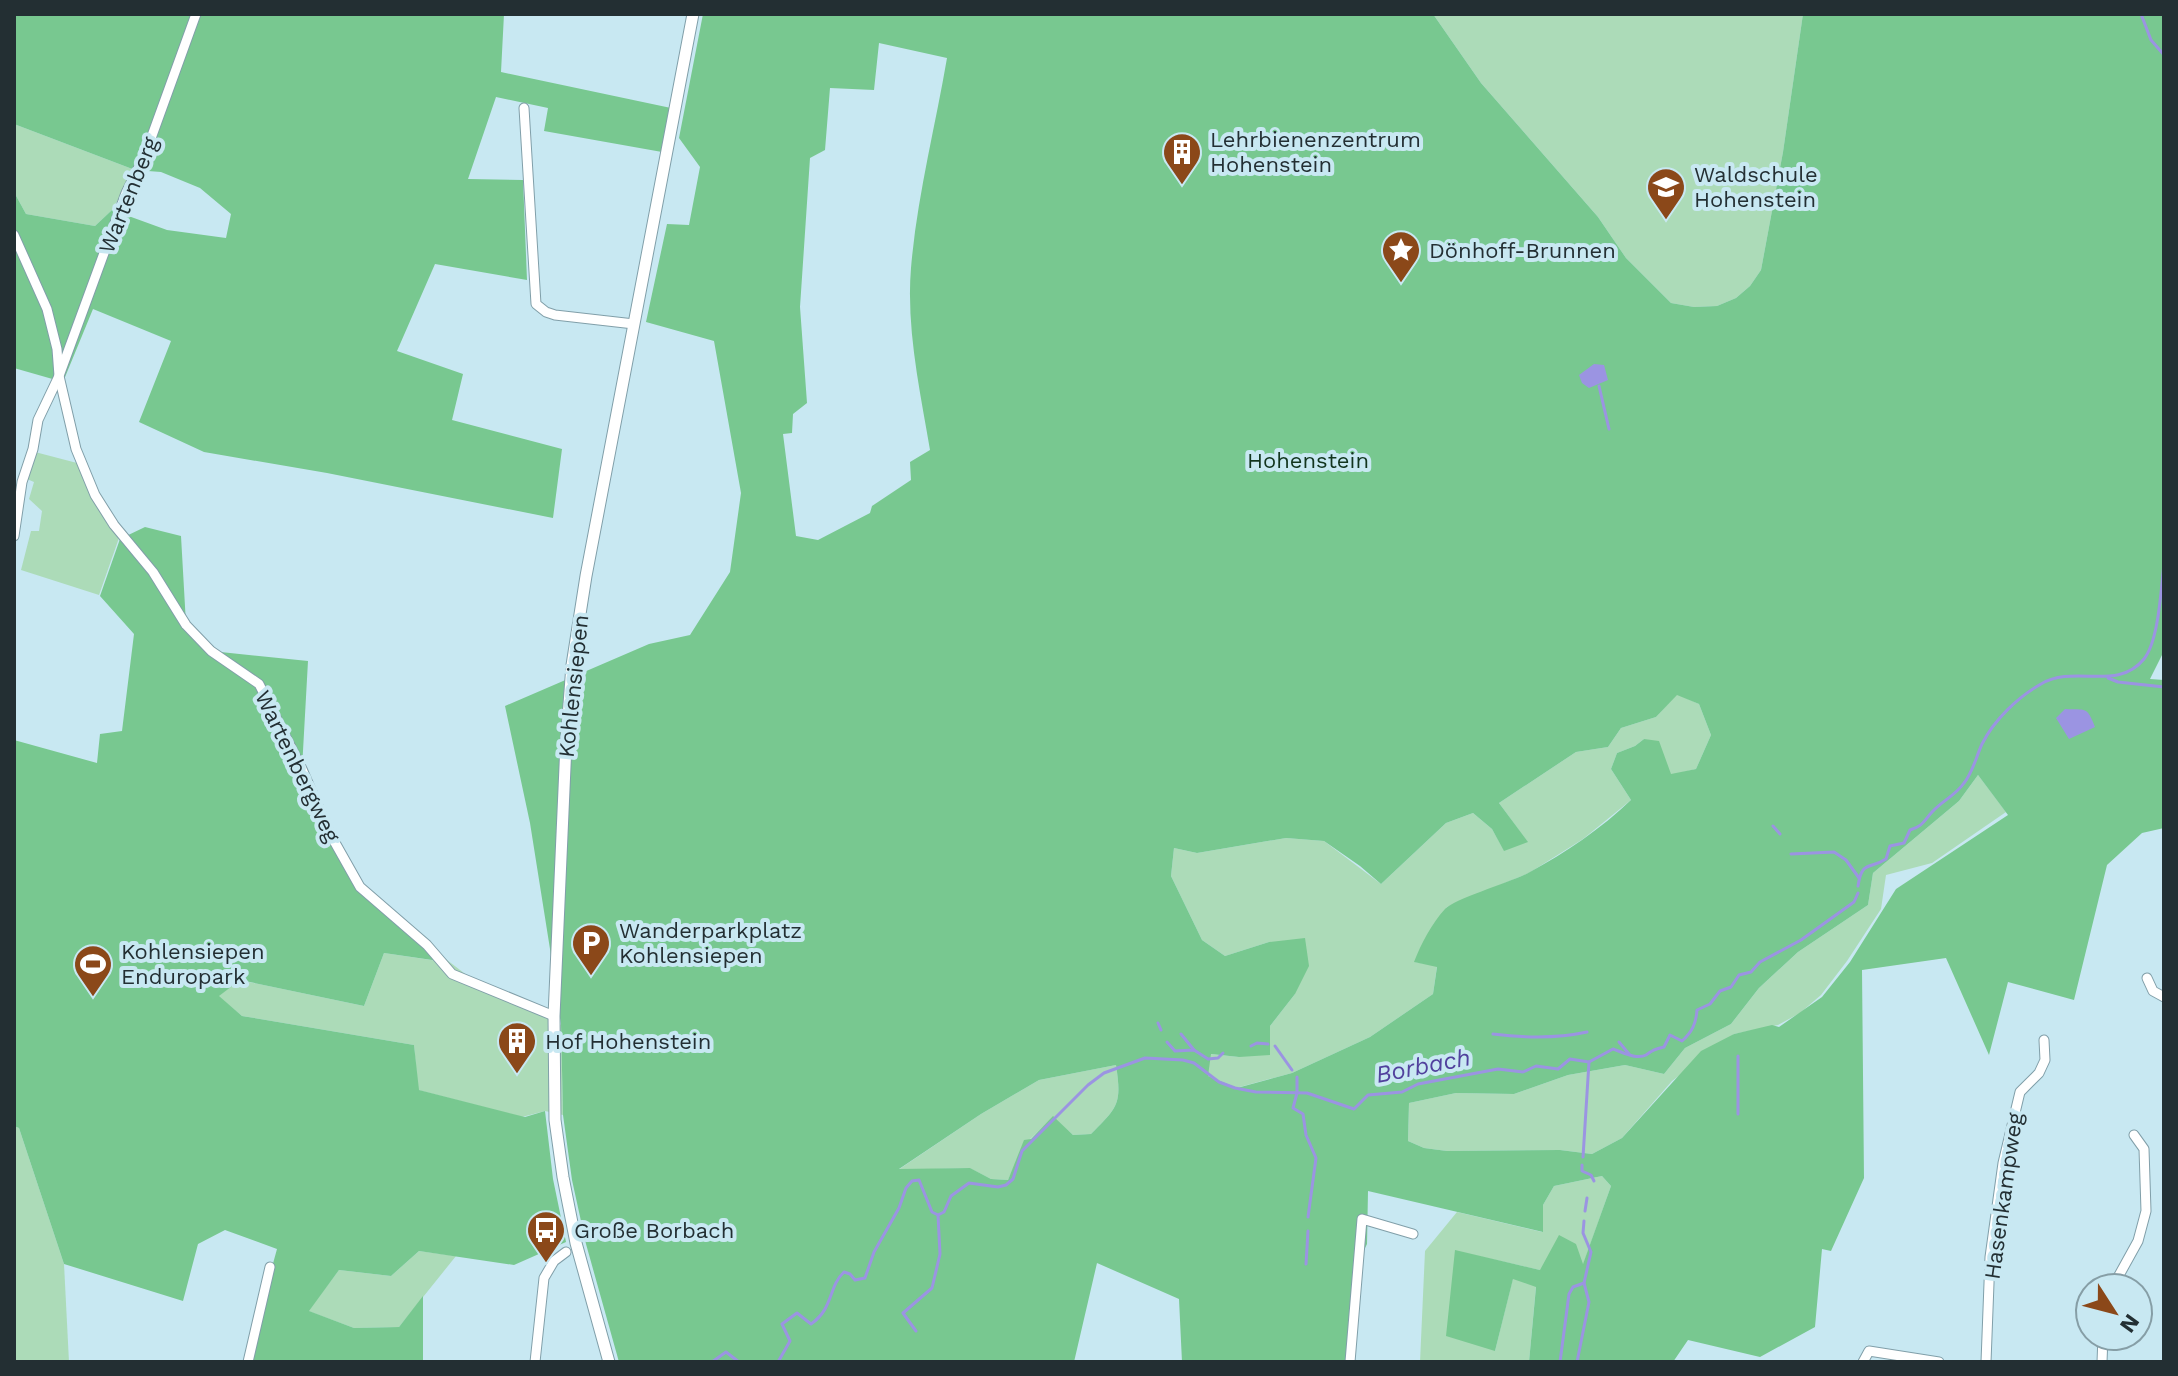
<svg xmlns="http://www.w3.org/2000/svg" width="2178" height="1376" viewBox="0 0 2178 1376" font-family="'Work Sans',sans-serif">
<rect width="100%" height="100%" fill="#c8e8f2"/>
<g fill="#acdbb8">
<polygon points="1433,14 1803,14 1783,152 1761,270 1750,286 1736,298 1717,306 1694,307 1671,303 1626,258 1598,217 1481,83"/>
<polygon points="14,124 135,170 112,210 95,226 26,214 14,192"/>
<polygon points="35,452 77,463 119,538 99,595 21,570 31,531 39,531 42,511 29,499 34,482 27,479"/>
<polygon points="1677,694 1699,704 1711,735 1696,769 1671,775 1644,739 1635,746 1617,753 1611,769 1631,800 1583,839 1529,873 1447,907 1415,962 1437,966 1433,994 1370,1037 1292,1073 1236,1088 1207,1076 1210,1054 1239,1057 1270,1026 1295,994 1269,942 1225,956 1202,940 1171,876 1174,848 1197,853 1286,838 1324,841 1381,884 1446,823 1473,813 1492,829 1504,850 1527,841 1499,803 1576,752 1608,747 1621,728 1656,717"/>
<polygon points="1978,775 2006,812 1932,863 1886,875 1881,909 1847,961 1821,995 1800,1013 1778,1025 1734,1034 1672,1081 1622,1138 1592,1154 1560,1150 1447,1151 1424,1148 1408,1141 1409,1103 1456,1093 1514,1094 1568,1075 1625,1065 1664,1074 1685,1048 1731,1024 1759,988 1798,952 1868,905 1873,873 1959,801"/>
<polygon points="384,953 438,961 443,957 477,983 548,1013 561,1025 563,1115 545,1111 522,1117 418,1090 414,1045 242,1016 218,996 239,980 364,1006"/>
<path d="M1116,1065C1122,1104 1118,1107 1091,1134L1073,1135L1053,1117L1024,1145L1008,1180L991,1179L969,1168L898,1170L981,1114L1039,1080Z"/>
<polygon points="14,1126 19,1128 64,1264 69,1362 14,1362"/>
<polygon points="1602,1176 1611,1186 1583,1265 1540,1270 1455,1251 1495,1351 1513,1278 1536,1286 1529,1362 1420,1362 1425,1251 1457,1212 1542,1232 1543,1205 1554,1186"/>
<polygon points="419,1251 456,1256 399,1327 354,1328 308,1311 339,1270 391,1276"/>
</g>
<g fill="#78c890" fill-rule="evenodd">
<polygon points="14,14 504,14 501,72 671,108 662,152 544,131 548,108 496,97 468,179 523,180 527,280 435,264 397,351 463,374 452,420 562,449 553,518 327,473 204,452 139,422 171,341 93,309 63,382 14,368 14,192 26,214 95,226 112,210 167,230 226,238 231,214 200,188 161,172 135,170 14,124"/>
<path d="M703,14H1433L1481,83L1598,217L1626,258L1671,303L1694,307L1717,306L1736,298L1750,286L1761,270L1783,152L1803,14H2164V651L2150,679L2164,680V828L2142,833L2107,865L2074,1000L2008,982L1989,1055L1946,958L1862,970L1864,1178L1831,1251L1822,1249L1815,1327L1760,1357L1688,1340L1673,1362H1529L1536,1287L1513,1279L1495,1351L1446,1336L1455,1250L1540,1270L1559,1235L1576,1244L1583,1264L1611,1186L1602,1176L1554,1186L1543,1205V1232L1368,1191L1367,1244L1355,1269L1351,1362H1182L1179,1299L1097,1263L1074,1362H619L586,1244L572,1180L563,1115L561,1025L550,949L530,823L505,706L649,644L690,635L730,572L741,493L714,341L646,322L667,224L689,225L700,167L679,138ZM879,43L947,58C935,128 917,197 911,268C906,328 920,391 930,450L910,462L911,480L872,506L870,513L818,540L796,536L783,434L792,433L793,414L807,403L800,307L810,158L825,150L830,88L874,90ZM1677,695L1699,704L1711,735L1696,769L1671,774L1659,741L1644,739L1635,746L1617,753L1611,769L1631,800C1602,828 1565,853 1530,872C1512,882 1456,898 1445,909C1432,923 1421,944 1414,962L1437,967L1433,994L1370,1037L1292,1073L1237,1088L1208,1076L1211,1054L1239,1057L1270,1055V1026L1295,994L1309,966L1305,938L1269,942L1225,956L1202,940L1171,876L1174,848L1197,853L1286,838L1324,841L1360,866L1381,884L1446,823L1473,813L1492,829L1504,851L1528,842L1499,803L1576,752L1608,747L1621,728L1656,717ZM1978,775L2008,815L1896,889L1850,962L1822,997L1779,1027L1772,1025L1734,1034L1701,1051L1622,1138L1592,1154L1560,1150L1447,1151L1424,1148L1408,1141L1409,1103L1456,1093L1514,1094L1568,1075L1625,1065L1664,1074L1685,1048L1731,1024L1759,988L1798,952L1868,905L1873,873L1959,801ZM1116,1065C1122,1104 1118,1107 1091,1134L1073,1135L1053,1116L1031,1139L1024,1140L1008,1180L991,1179L970,1168L899,1169L981,1114L1039,1080Z"/>
<polygon points="145,527 181,536 186,624 211,651 308,661 302,769 360,887 439,961 384,953 364,1006 240,980 219,996 242,1016 414,1045 419,1090 525,1117 545,1111 553,1179 566,1242 514,1265 419,1251 391,1276 339,1270 309,1311 354,1328 399,1327 423,1296 423,1362 246,1362 277,1249 225,1230 198,1244 183,1301 64,1264 19,1128 14,1126 14,740 97,763 100,734 122,731 134,634 100,596 120,539"/>
</g>
<g fill="#9b94e2">
<polygon points="1594,364 1604,365 1608,380 1589,388 1582,383 1579,375"/>
<path d="M2065,709C2086,710 2087,706 2095,727L2069,739L2056,718Z"/>
</g>
<g fill="none" stroke-linecap="round" stroke-linejoin="round">
<g stroke="#9b94e2" stroke-width="3">
<polyline points="2141,14 2151,40 2164,55"/>
<polyline points="1599,386 1609,429"/>
<polyline points="2108,678 2118,682 2164,687"/>
<polyline points="1773,826 1780,834"/>
<polyline points="1791,854 1834,852 1846,860 1859,878"/>
<path d="M1858,886C1862,860 1869,870 1886,859L1890,846L1904,843L1910,830C1923,826 1923,822 1932,812C1942,801 1956,795 1964,783C1973,772 1976,757 1982,744C1994,720 2018,697 2041,684C2075,664 2117,692 2144,659C2159,640 2161,588 2164,564"/>
<polyline points="1158,1023 1161,1030"/>
<polyline points="1181,1034 1194,1050"/>
<path d="M1493,1034C1525,1038 1555,1039 1587,1032"/>
<polyline points="1167,1042 1175,1051 1194,1050 1208,1059 1218,1058 1223,1053"/>
<polyline points="1619,1042 1629,1054"/>
<polyline points="1251,1046 1257,1043 1268,1044"/>
<polyline points="1275,1046 1292,1070"/>
<polyline points="1738,1056 1738,1114"/>
<polyline points="1297,1077 1297,1093 1293,1108 1303,1114 1306,1135 1316,1158 1308,1217"/>
<polyline points="1583,1157 1589,1062"/>
<polyline points="1582,1165 1582,1171 1591,1175 1594,1181"/>
<polyline points="1585,1211 1587,1198"/>
<polyline points="1306,1264 1308,1231"/>
<polyline points="916,1331 903,1313 932,1288 940,1254 938,1215"/>
<polyline points="712,1362 726,1352 739,1362"/>
<path d="M778,1362L790,1341L782,1324L797,1313L811,1324C834,1308 828,1287 844,1272L850,1274L855,1280L865,1278L874,1252L899,1208L906,1188L912,1181L919,1180L932,1212L938,1215L944,1212L951,1196L969,1183L998,1187L1006,1185L1013,1179L1022,1151L1088,1085L1104,1073L1145,1058L1183,1060L1194,1063L1219,1082L1235,1088L1256,1092L1307,1093L1354,1109L1368,1095L1402,1092L1418,1084L1498,1069L1523,1072L1536,1066L1558,1069L1570,1059L1589,1062L1613,1049C1622,1052 1637,1060 1646,1055C1653,1050 1655,1049 1664,1047L1670,1035L1682,1041C1692,1032 1696,1024 1697,1010L1710,1004L1720,991L1731,987L1739,975L1751,972L1760,962L1801,940L1854,902L1858,893"/>
<polyline points="1560,1362 1569,1294 1573,1287 1584,1283"/>
<polyline points="1577,1362 1589,1302 1584,1283 1591,1252 1583,1233 1584,1221"/>
</g>
<defs>
<g id="minor">
<polyline points="524,108 536,304 546,312 555,315 634,324"/>
<polyline points="14,235 47,309 57,349 59,376 76,449 95,495 114,525 153,572 186,625 211,651 259,684 302,769 329,832 360,887 427,945 452,974 554,1016"/>
<polyline points="14,536 22,482 33,449 38,420 59,376 126,193 145,155 196,14"/>
<polyline points="2147,978 2153,991 2164,997"/>
<polyline points="2112,1288 2138,1241 2146,1211 2144,1149 2134,1135"/>
<polyline points="248,1362 270,1267"/>
<polyline points="535,1362 544,1278 554,1261 566,1252"/>
<polyline points="1350,1362 1362,1219 1413,1234"/>
<polyline points="1863,1362 1869,1351 1939,1362"/>
<polyline points="1986,1362 1990,1257 2003,1163 2020,1092 2039,1073 2045,1060 2044,1040"/>
<polyline points="2102,1362 2103,1336"/>
</g>
<polyline id="tertiary" points="609,1362 576,1243 563,1177 555,1120 554,1016 566,744 572,665 586,576 693,14"/>
</defs>
<use href="#minor" stroke="#819fa9" stroke-width="11"/>
<use href="#tertiary" stroke="#819fa9" stroke-width="13"/>
<use href="#minor" stroke="#fff" stroke-width="9"/>
<use href="#tertiary" stroke="#fff" stroke-width="11"/>
</g>
<defs>
<symbol id="building-pin" viewBox="-11 -11 22 30"><path d="M0 17L-7.5 6A9.5 9.5 0 1 1 7.5 6Z" fill="#8b4819" stroke="#c8e8f2"/><path d="M-4-6H4V6H1V3H-1V6H-4ZM-2.5-4.3h1.7v1.8h-1.7ZM.8-4.3h1.7v1.8H.8ZM-2.5-1h1.7V.8h-1.7ZM.8-1h1.7V.8H.8Z" fill="#fff"/></symbol>
<symbol id="school-pin" viewBox="-11 -11 22 30"><path d="M0 17L-7.5 6A9.5 9.5 0 1 1 7.5 6Z" fill="#8b4819" stroke="#c8e8f2"/><path d="M0-5L7-2L0 1L-7-2ZM-4 1L0 2.5L4 1V4Q0 6-4 4Z" fill="#fff"/></symbol>
<symbol id="sight-pin" viewBox="-11 -11 22 30"><path d="M0 17L-7.5 6A9.5 9.5 0 1 1 7.5 6Z" fill="#8b4819" stroke="#c8e8f2"/><path d="M0-6L1.8-2.2L6-1.7L2.9 1.2L3.7 5.4L0 3.3L-3.7 5.4L-2.9 1.2L-6-1.7L-1.8-2.2Z" fill="#fff"/></symbol>
<symbol id="parking-pin" viewBox="-11 -11 22 30"><path d="M0 17L-7.5 6A9.5 9.5 0 1 1 7.5 6Z" fill="#8b4819" stroke="#c8e8f2"/><path d="M-3.5-5.5H1a3.5 3.5 0 0 1 0 7H-1V5.5H-3.5ZM-1-3.4V-.6H.8a1.4 1.4 0 0 0 0-2.8Z" fill="#fff"/></symbol>
<symbol id="stadium-pin" viewBox="-11 -11 22 30"><path d="M0 17L-7.5 6A9.5 9.5 0 1 1 7.5 6Z" fill="#8b4819" stroke="#c8e8f2"/><path d="M0-5a6.5 5 0 1 0 0 10a6.5 5 0 1 0 0-10ZM-3.5-1.8h7v3.6h-7Z" fill="#fff"/></symbol>
<symbol id="bus-pin" viewBox="-11 -11 22 30"><path d="M0 17L-7.5 6A9.5 9.5 0 1 1 7.5 6Z" fill="#8b4819" stroke="#c8e8f2"/><path d="M-5-6H5V4H4V6H2V4H-2V6H-4V4H-5ZM-3.5-4V0h7V-4ZM-3.5 1.2v1.5H-2V1.2ZM2 1.2v1.5H3.5V1.2Z" fill="#fff"/></symbol>
</defs>
<g fill-rule="evenodd">
<use href="#building-pin" x="1160" y="130" width="44" height="60"/>
<use href="#school-pin" x="1644" y="165" width="44" height="60"/>
<use href="#sight-pin" x="1379" y="228" width="44" height="60"/>
<use href="#parking-pin" x="569" y="921" width="44" height="60"/>
<use href="#stadium-pin" x="71" y="942" width="44" height="60"/>
<use href="#building-pin" x="495" y="1019" width="44" height="60"/>
<use href="#bus-pin" x="524" y="1208" width="44" height="60"/>
</g>
<g text-anchor="middle" stroke-width="8" stroke-linejoin="round" paint-order="stroke">
<g font-size="22" fill="#232f33" stroke="#c8e8f2" text-anchor="start">
<text x="1210" y="147">Lehrbienenzentrum<tspan x="1210" dy="25">Hohenstein</tspan></text>
<text x="1694" y="182">Waldschule<tspan x="1694" dy="25">Hohenstein</tspan></text>
<text x="1429" y="258">Dönhoff-Brunnen</text>
<text x="619" y="938">Wanderparkplatz<tspan x="619" dy="25">Kohlensiepen</tspan></text>
<text x="121" y="959">Kohlensiepen<tspan x="121" dy="25">Enduropark</tspan></text>
<text x="545" y="1049">Hof Hohenstein</text>
<text x="574" y="1238">Große Borbach</text>
</g>
<g font-size="22" fill="#232f33" stroke="#c8e8f2">
<text transform="translate(128 195) rotate(-68)" y="8">Wartenberg</text>
<text transform="translate(573 686) rotate(-84)" y="8">Kohlensiepen</text>
<text transform="translate(298 766) rotate(64)" y="8">Wartenbergweg</text>
<text transform="translate(2003 1196) rotate(-82)" y="8">Hasenkampweg</text>
</g>
<g font-size="22" fill="#12351e" stroke="#c8e8f2">
<text x="1308" y="468">Hohenstein</text>
</g>
<g font-size="24" font-style="italic" fill="#51419d" stroke="#c8e8f2">
<text transform="translate(1423 1066) rotate(-11)" y="8">Borbach</text>
</g>
</g>
<rect width="2178" height="1376" fill="none" stroke="#232f33" stroke-width="32"/>
<g transform="translate(2114 1312) rotate(126)"><circle r="38" fill="#c8e8f2" stroke="#869ea6" stroke-width="2"/>
<path d="M0-6L14 30L0 20L-14 30Z" fill="#8b4819"/>
<text y="-12" font-size="22" font-weight="bold" text-anchor="middle" fill="#232f33">N</text>
</g>
</svg>
